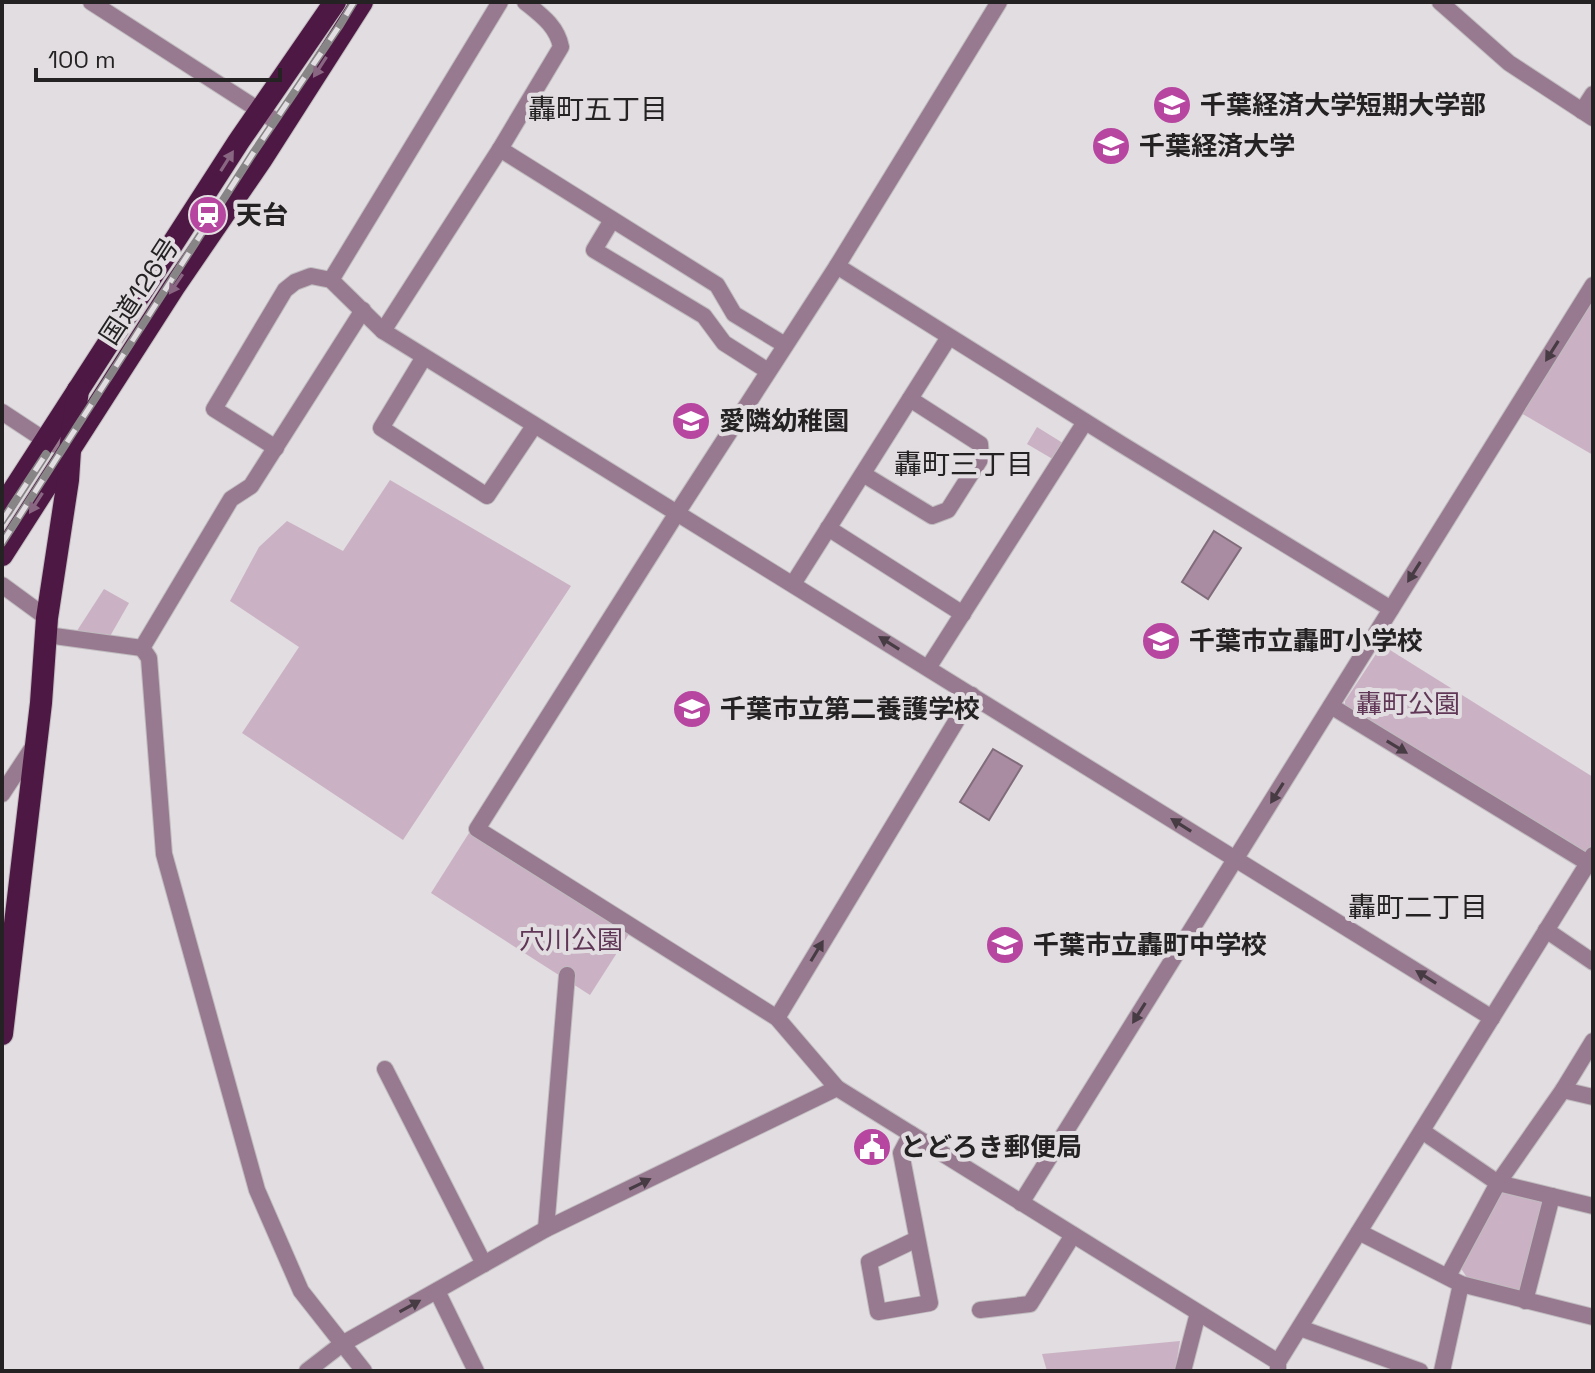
<svg xmlns="http://www.w3.org/2000/svg" width="1595" height="1373" viewBox="0 0 1595 1373" font-family="'Space Grotesk','Noto Sans JP',sans-serif">
<rect width="100%" height="100%" fill="#e1dde0"/>
<g fill="#cab2c4">
<polygon points="1593,300 1593,455 1521,413"/>
<polygon points="1037,427 1066,445 1056,461 1027,444"/>
<polygon points="390,480 571,586 403,840 242,733 299,647 230,601 259,547 287,521 343,551"/>
<polygon points="104,589 129,603 105,645 73,637"/>
<polygon points="1382,645 1593,777 1593,843 1587,853 1345,709 1345,701"/>
<polygon points="469,833 629,934 590,995 431,893"/>
<polygon points="1504,1190 1545,1199 1524,1293 1468,1279 1460,1267"/>
<polygon points="1180,1341 1175,1371 1047,1371 1042,1354"/>
</g>
<g fill="#a98ca1" stroke="#816c7b" stroke-width="2">
<polygon points="1214,531 1241,548 1208,599 1182,582"/>
<polygon points="993,749 1022,766 989,820 960,802"/>
</g>
<g fill="none" stroke-linecap="round" stroke-linejoin="round">
<defs>
<g id="minor">
<polyline points="999,2 837,266 677,513 477,829 777,1018 837,1088 1278,1362 1278,1371"/>
<polyline points="1582,111 1593,94"/>
<polyline points="500,149 717,285 734,314 785,345"/>
<polyline points="612,220 594,250 704,316 724,343 768,371"/>
<polyline points="837,266 1121,444 1391,609"/>
<polyline points="331,280 500,2"/>
<path d="M383,331L500,149L561,47C557,26 541,15 525,2"/>
<polyline points="424,357 381,428 487,496 534,426"/>
<polyline points="2,412 46,441 70,450"/>
<polyline points="276,448 214,409 285,290 295,282 311,276 331,280 383,331 1492,1018"/>
<polyline points="863,474 932,516 948,510 981,458 980,444 910,399"/>
<polyline points="828,528 963,614"/>
<polyline points="793,584 949,337"/>
<polyline points="2,585 47,618"/>
<polyline points="47,635 142,648 231,499 251,486 363,310"/>
<polyline points="142,648 149,658 164,854 257,1190 301,1291 364,1371"/>
<polyline points="928,668 1085,422"/>
<polyline points="1331,706 1588,863"/>
<polyline points="1546,930 1593,962"/>
<polyline points="777,1018 972,695"/>
<polyline points="385,1069 484,1264"/>
<polyline points="1563,1090 1593,1097"/>
<polyline points="1422,1131 1498,1183 1593,1206"/>
<polyline points="911,1134 901,1153 930,1303 878,1312 869,1262 917,1239"/>
<polyline points="1021,1203 1593,285"/>
<polyline points="546,1229 567,975"/>
<polyline points="1359,1232 1461,1284 1593,1317"/>
<polyline points="1448,1276 1498,1183 1563,1090 1593,1041"/>
<polyline points="437,1291 476,1371"/>
<polyline points="1525,1301 1552,1196"/>
<polyline points="980,1310 1030,1304 1073,1235"/>
<polyline points="1300,1328 1420,1371"/>
<polyline points="307,1371 342,1344 546,1229 837,1088"/>
<polyline points="1183,1371 1198,1313"/>
<polyline points="1442,1371 1461,1284"/>
</g>
<g id="tertiary">
<polyline points="91,2 282,125"/>
<polyline points="1440,2 1509,63 1593,118"/>
<polyline points="2,794 35,744"/>
<polyline points="1278,1362 1593,855"/>
</g>
<g id="trunk">
<polyline points="2,508 239,141 335,2"/>
<polyline points="2,555 174,287 261,160 362,2"/>
<polyline points="2,1034 41,703 47,618 68,480 70,450 78,390"/>
</g>
</defs>
<use href="#minor" stroke="#bfbbbe" stroke-width="18"/>
<use href="#tertiary" stroke="#bfbbbe" stroke-width="18"/>
<use href="#trunk" stroke="#bfbbbe" stroke-width="24"/>
<use href="#minor" stroke="#987a90" stroke-width="16"/>
<use href="#tertiary" stroke="#987a90" stroke-width="16"/>
<use href="#trunk" stroke="#4e1844" stroke-width="22"/>
<defs>
<g id="rail">
<polyline points="2,521 46,454"/>
<polyline points="2,543 254,152 340,25 354,2"/>
</g>
</defs>
<use href="#rail" stroke="#888587" stroke-width="8"/>
<use href="#rail" stroke="#e1dde0" stroke-width="5" stroke-dasharray="15" stroke-linecap="butt"/>
</g>
<defs><path id="oneway-solid" d="M-6-.8H1V-3.2L6.5 0L1 3.2V.8H-6Z" transform="scale(2)"/></defs>
<g fill="#896782">
<use href="#oneway-solid" transform="translate(320 67) rotate(123)"/>
<use href="#oneway-solid" transform="translate(227 161) rotate(-58)"/>
<use href="#oneway-solid" transform="translate(176 284) rotate(124)"/>
<use href="#oneway-solid" transform="translate(36 503) rotate(123)"/>
</g>
<g fill="#473c44">
<use href="#oneway-solid" transform="translate(1552 351) rotate(122)"/>
<use href="#oneway-solid" transform="translate(1414 572) rotate(122)"/>
<use href="#oneway-solid" transform="translate(889 643) rotate(-148)"/>
<use href="#oneway-solid" transform="translate(1397 747) rotate(31)"/>
<use href="#oneway-solid" transform="translate(1277 793) rotate(122)"/>
<use href="#oneway-solid" transform="translate(1181 825) rotate(-148)"/>
<use href="#oneway-solid" transform="translate(817 951) rotate(-59)"/>
<use href="#oneway-solid" transform="translate(1426 977) rotate(-148)"/>
<use href="#oneway-solid" transform="translate(1139 1013) rotate(122)"/>
<use href="#oneway-solid" transform="translate(640 1184) rotate(-26)"/>
<use href="#oneway-solid" transform="translate(410 1306) rotate(-29)"/>
</g>
<defs>
<symbol id="university-disc" viewBox="-11 -11 22 22"><circle r="9.5" fill="#b746a1" stroke="#e1dde0"/><path d="M0-5L7-2L0 1L-7-2ZM-4 1L0 2.5L4 1V4Q0 6-4 4Z" fill="#fff"/></symbol>
<symbol id="station-disc" viewBox="-11 -11 22 22"><circle r="9.5" fill="#b746a1" stroke="#e1dde0"/><path d="M-3-6H3Q5-6 5-4V2Q5 4 3 4L4.5 6H3L1.5 4h-3L-3 6H-4.5L-3 4Q-5 4-5 2V-4Q-5-6-3-6ZM-3.5-4v3h7v-3ZM-3.5 1v1.5H-2V1ZM2 1v1.5H3.5V1Z" fill="#fff"/></symbol>
<symbol id="school-disc" viewBox="-11 -11 22 22"><circle r="9.5" fill="#b746a1" stroke="#e1dde0"/><path d="M0-5L7-2L0 1L-7-2ZM-4 1L0 2.5L4 1V4Q0 6-4 4Z" fill="#fff"/></symbol>
<symbol id="civic-disc" viewBox="-11 -11 22 22"><circle r="9.5" fill="#b746a1" stroke="#e1dde0"/><path d="M-.6-6.5H3V-4.5H.6V-3L4-1V1h2V6H-6V1h2V-1L-.6-3ZM-1.2 2.5V6h2.4V2.5Z" fill="#fff"/></symbol>
</defs>
<g fill-rule="evenodd">
<use href="#university-disc" x="1150" y="83" width="44" height="44"/>
<use href="#university-disc" x="1089" y="124" width="44" height="44"/>
<use href="#station-disc" x="186" y="193" width="44" height="44"/>
<use href="#school-disc" x="669" y="399" width="44" height="44"/>
<use href="#school-disc" x="1139" y="619" width="44" height="44"/>
<use href="#school-disc" x="670" y="687" width="44" height="44"/>
<use href="#school-disc" x="983" y="923" width="44" height="44"/>
<use href="#civic-disc" x="850" y="1125" width="44" height="44"/>
</g>
<g text-anchor="middle" stroke-width="8" stroke-linejoin="round" paint-order="stroke">
<g font-size="26" font-weight="bold" fill="#242223" stroke="#e1dde0" text-anchor="start">
<text x="1200" y="114">千葉経済大学短期大学部</text>
<text x="1139" y="155">千葉経済大学</text>
<text x="236" y="224">天台</text>
<text x="719" y="430">愛隣幼稚園</text>
<text x="1189" y="650">千葉市立轟町小学校</text>
<text x="720" y="718">千葉市立第二養護学校</text>
<text x="1033" y="954">千葉市立轟町中学校</text>
<text x="900" y="1156">とどろき郵便局</text>
</g>
<g font-size="26" fill="#242223" stroke="#e1dde0">
<text transform="translate(139 291) rotate(-57)" y="9">国道126号</text>
</g>
<g font-size="26" fill="#613757" stroke="#e1dde0">
<text x="1408" y="713">轟町公園</text>
<text x="571" y="949">穴川公園</text>
</g>
<g font-size="28" fill="#242223" stroke="#e1dde0">
<text x="598" y="119">轟町五丁目</text>
<text x="964" y="474">轟町三丁目</text>
<text x="1418" y="917">轟町二丁目</text>
</g>
</g>
<rect width="1595" height="1373" fill="none" stroke="#242223" stroke-width="8"/>
<path d="M36 68v12h244v-12" fill="none" stroke="#242223" stroke-width="4"/>
<text x="48" y="68" font-size="24" fill="#242223" stroke="#e1dde0" stroke-width="6" paint-order="stroke">100 m</text>
</svg>
